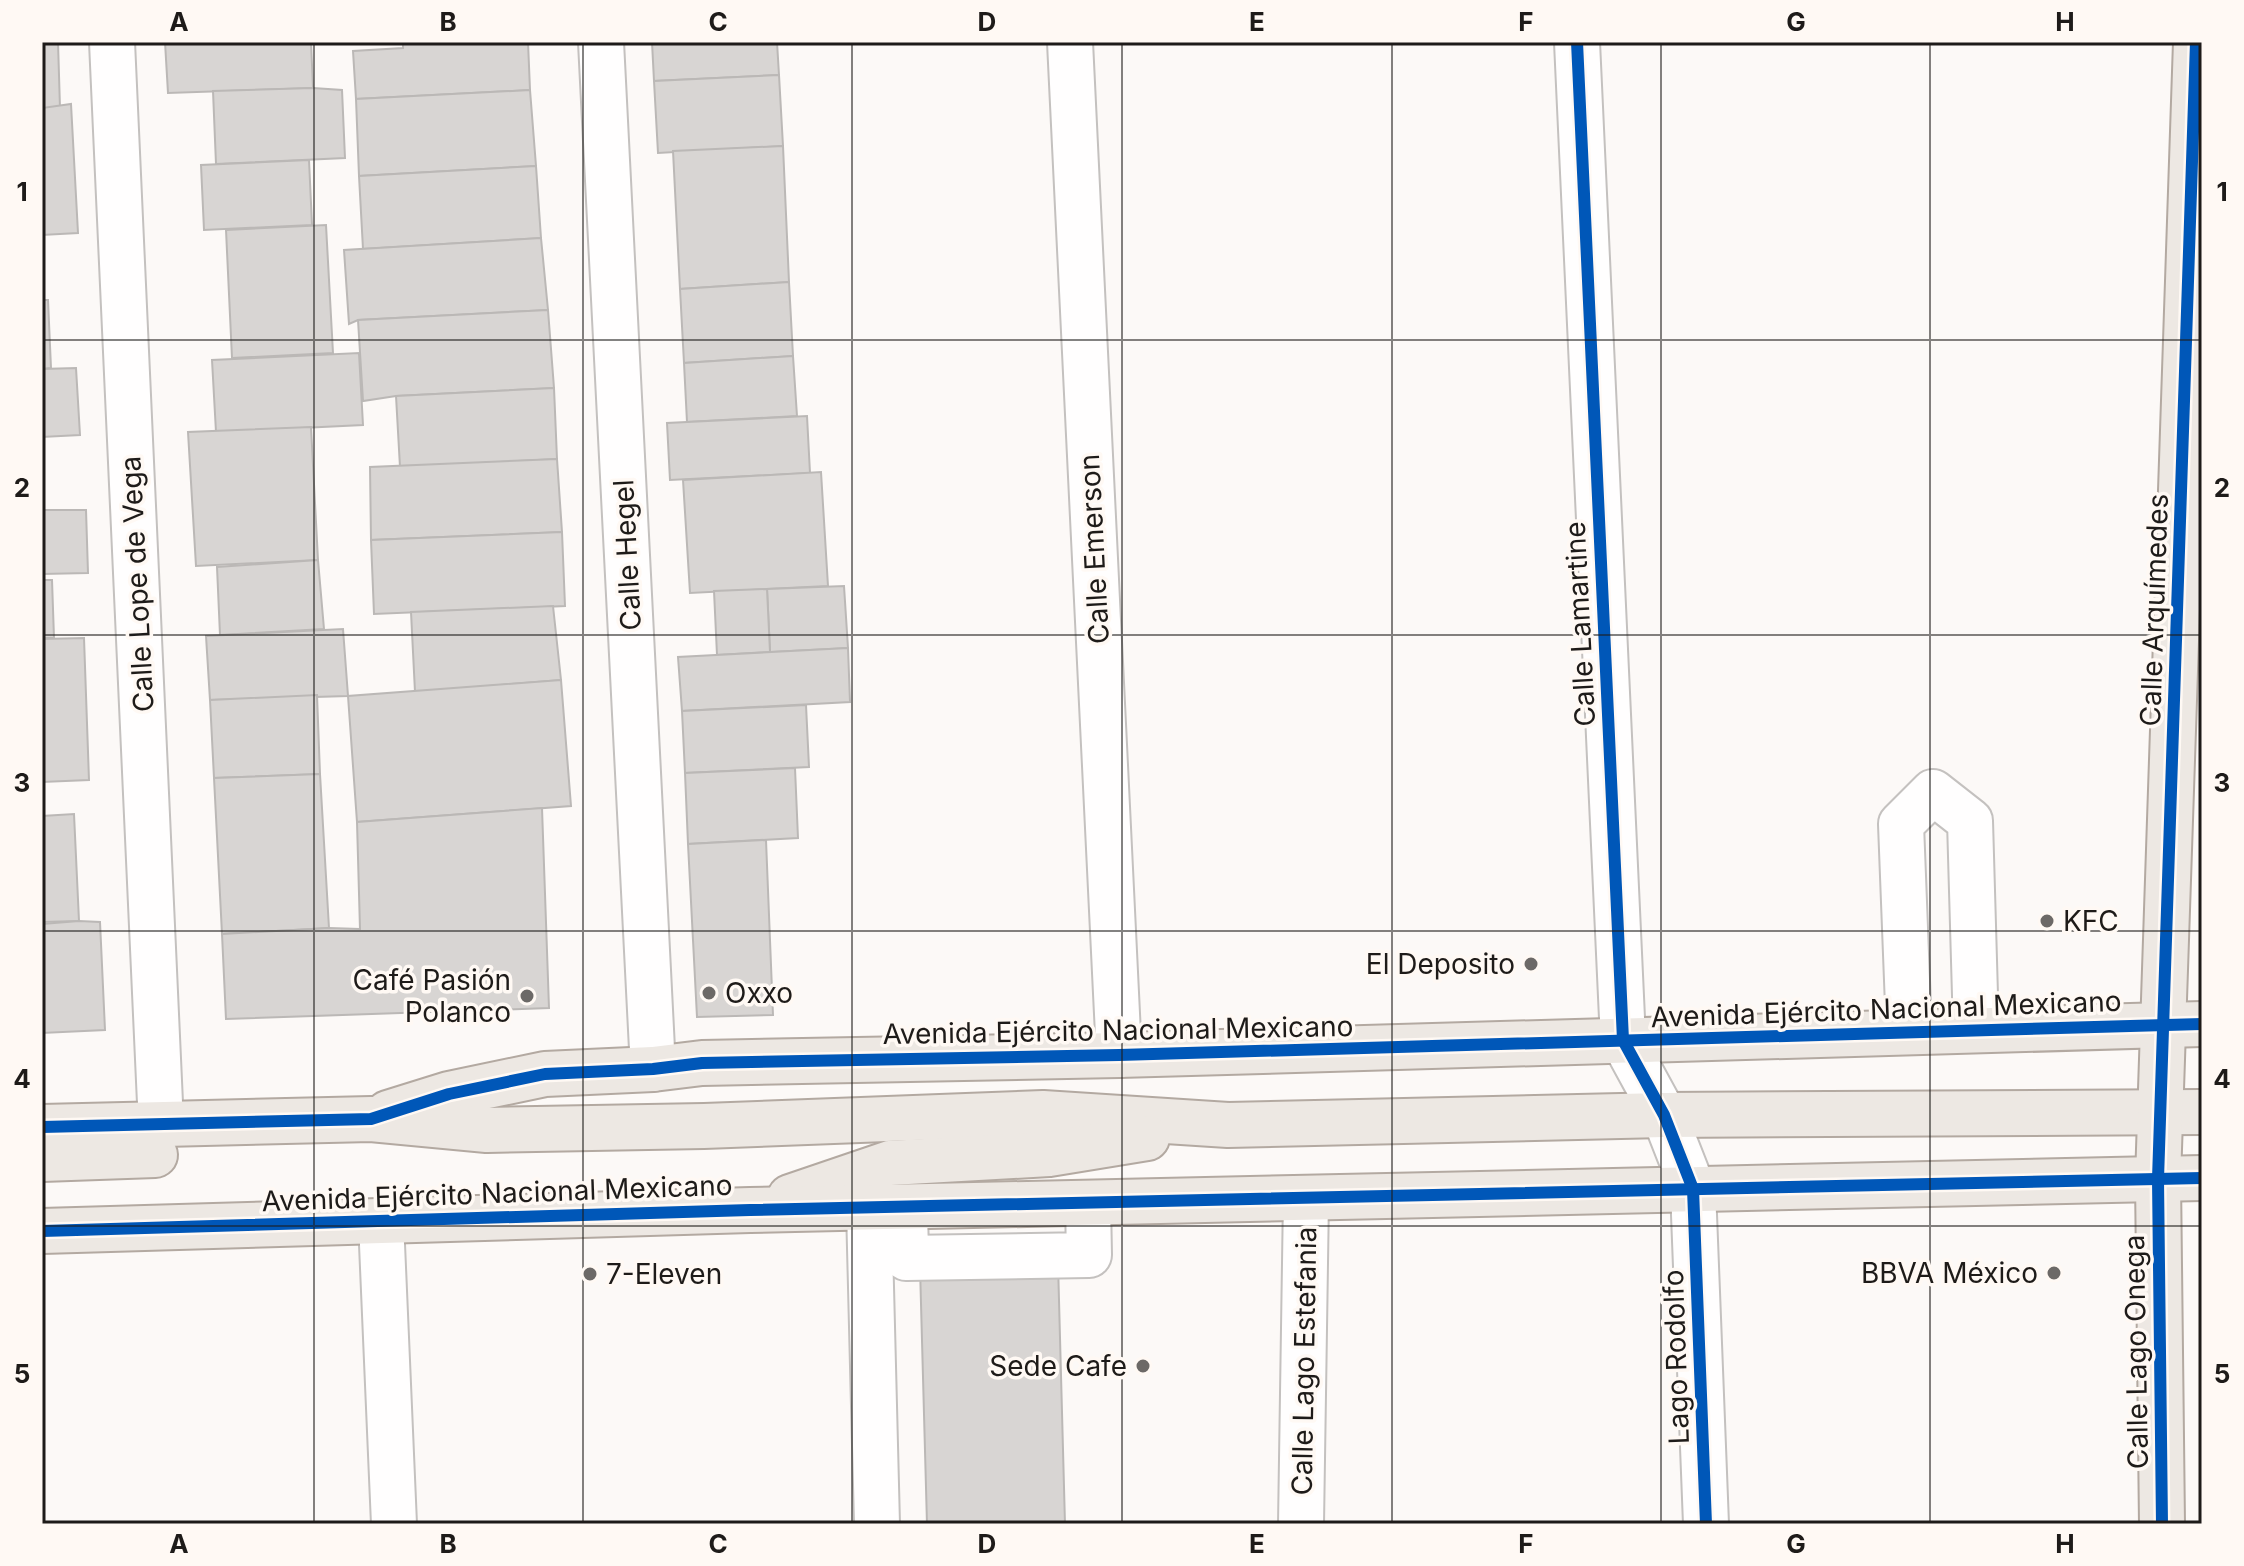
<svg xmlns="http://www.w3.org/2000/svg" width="2244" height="1566" viewBox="0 0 2244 1566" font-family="Inter,sans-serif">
<rect width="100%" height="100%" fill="#fcf9f7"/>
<g fill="#d8d5d3" stroke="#bbb8b6" stroke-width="2">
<polygon points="42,42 58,42 60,108 42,108"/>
<polygon points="165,42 311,42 313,88 168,93"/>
<polygon points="403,42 528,42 530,90 356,99 353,51 403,48"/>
<polygon points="652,42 777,42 779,75 654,81"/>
<polygon points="779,75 783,146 658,153 654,81"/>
<polygon points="313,88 342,90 345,158 216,164 213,91"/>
<polygon points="530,90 536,166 359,176 356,99"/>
<polygon points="71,104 78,233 42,235 42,108"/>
<polygon points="783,146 789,282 680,289 673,151"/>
<polygon points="309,160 312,225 204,230 201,165"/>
<polygon points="536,166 541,238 363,249 359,176"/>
<polygon points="326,225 333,353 232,358 226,230"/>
<polygon points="541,238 548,310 358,320 349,324 344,250"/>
<polygon points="789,282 793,356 684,363 680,289"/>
<polygon points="42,300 48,300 51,368 42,369"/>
<polygon points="548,310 554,388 396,396 363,401 358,320"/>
<polygon points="359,353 363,425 216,432 212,360"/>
<polygon points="793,356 797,416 687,422 684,363"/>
<polygon points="76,368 80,435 42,437 42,369"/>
<polygon points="554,388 557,459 400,467 396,396"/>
<polygon points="807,416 810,473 670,480 667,423"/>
<polygon points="311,427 318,560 196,566 188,432"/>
<polygon points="557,459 562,532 371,540 370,467"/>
<polygon points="821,472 828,586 690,593 683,480"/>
<polygon points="42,510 86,510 88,573 42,574"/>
<polygon points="562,532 565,606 374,614 371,540"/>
<polygon points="318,560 324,629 220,635 217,567"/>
<polygon points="42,580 52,580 54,638 42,638"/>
<polygon points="844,586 848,648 770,652 767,589"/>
<polygon points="767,589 770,652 717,655 714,591"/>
<polygon points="553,606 561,680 415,692 411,612"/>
<polygon points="343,629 348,696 210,700 206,636"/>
<polygon points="84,638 89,780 42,782 42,639"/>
<polygon points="848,648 850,702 682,711 678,657"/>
<polygon points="561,680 571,806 357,822 348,696"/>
<polygon points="317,695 320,774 214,778 210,700"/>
<polygon points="806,705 809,767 685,773 682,711"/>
<polygon points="795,768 798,838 688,844 685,773"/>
<polygon points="320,774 329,928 222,934 214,778"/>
<polygon points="542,808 549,1008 226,1019 222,934 329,928 360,929 357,822"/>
<polygon points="74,814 79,921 42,922 42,816"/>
<polygon points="766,840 773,1015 697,1017 688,844"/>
<polygon points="79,921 100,922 105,1030 42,1033 42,924"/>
<polygon points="1058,1263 1065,1524 927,1524 920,1267"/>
</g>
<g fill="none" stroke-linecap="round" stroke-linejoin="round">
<defs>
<g id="minor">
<polyline points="112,42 161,1125"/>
<polyline points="601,42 653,1069"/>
<polyline points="1070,42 1119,1055"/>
<polyline points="1577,42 1623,1040 1664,1115 1693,1189 1706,1524"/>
<polyline points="1909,1032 1901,824 1933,792 1970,821 1976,1030"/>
<polyline points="905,1207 906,1258 1089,1255 1088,1204"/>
<polyline points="869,1208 877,1524"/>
<polyline points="381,1221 394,1524"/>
<polyline points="1301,1524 1306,1198"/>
</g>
<g id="major">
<polyline points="388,1113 449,1094 545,1074 653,1069 702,1063 1119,1055 2202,1024"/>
<polyline points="42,1127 371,1119 487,1130 704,1126 1043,1113 1228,1125 1664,1115 2202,1112"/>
<polyline points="42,1159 155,1155"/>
<polyline points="790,1197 890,1163 1049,1154 1147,1138"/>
<polyline points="42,1231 750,1210 2202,1178"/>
<polyline points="2162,1524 2158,1179 2196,42"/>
</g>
</defs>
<use href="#minor" stroke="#c4c1bf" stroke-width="48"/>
<use href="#major" stroke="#b3a9a1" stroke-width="48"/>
<use href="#minor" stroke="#fffefe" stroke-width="44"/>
<use href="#major" stroke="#ede8e3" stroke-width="44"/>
<defs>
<g id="cycleway">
<polyline points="1577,42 1623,1040 1664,1115 1693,1189 1706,1524"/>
<polyline points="42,1127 371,1119 449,1094 545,1074 653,1069 702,1063 1119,1055 2202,1024"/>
<polyline points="42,1231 750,1210 2202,1178"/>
<polyline points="2162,1524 2158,1179 2196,42"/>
</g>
</defs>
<use href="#cycleway" stroke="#fff9f4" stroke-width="17"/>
<use href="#cycleway" stroke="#0057b8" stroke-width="12"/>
</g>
<path fill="none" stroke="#1e1b19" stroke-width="2" stroke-opacity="0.55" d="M314,42V1524M583,42V1524M852,42V1524M1122,42V1524M1392,42V1524M1661,42V1524M1930,42V1524M42,340H2202M42,635H2202M42,931H2202M42,1226H2202"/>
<g fill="#6c6967" stroke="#fff9f4" stroke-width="3">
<circle cx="2047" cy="921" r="8"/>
<circle cx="1531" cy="964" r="8"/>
<circle cx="709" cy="993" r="8"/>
<circle cx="527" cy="996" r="8"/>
<circle cx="2054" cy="1273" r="8"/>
<circle cx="590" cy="1274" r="8"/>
<circle cx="1143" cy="1366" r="8"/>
</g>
<g text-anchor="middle" stroke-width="7" stroke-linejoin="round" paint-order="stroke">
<g font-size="28" fill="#1e1b19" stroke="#fff9f4">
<text transform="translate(1094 549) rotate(-93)" y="10">Calle Emerson</text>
<text transform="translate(627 555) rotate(-93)" y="10">Calle Hegel</text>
<text transform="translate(137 584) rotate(-93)" y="10">Calle Lope de Vega</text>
<text transform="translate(2154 610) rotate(-88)" y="10">Calle Arquímedes</text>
<text transform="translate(1580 624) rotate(-93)" y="10">Calle Lamartine</text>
<text transform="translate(1886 1009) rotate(-2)" y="10">Avenida Ejército Nacional Mexicano</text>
<text transform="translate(1118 1030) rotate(-1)" y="10">Avenida Ejército Nacional Mexicano</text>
<text transform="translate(497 1193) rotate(-2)" y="10">Avenida Ejército Nacional Mexicano</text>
<text transform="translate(2136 1352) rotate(-91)" y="10">Calle Lago Onega</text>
<text transform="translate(1676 1357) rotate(-92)" y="10">Lago Rodolfo</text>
<text transform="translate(1304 1361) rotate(-89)" y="10">Calle Lago Estefania</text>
</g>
<g font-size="28" fill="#1e1b19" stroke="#fff9f4" text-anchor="end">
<text x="2063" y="931" text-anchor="start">KFC</text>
<text x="1515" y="974">El Deposito</text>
<text x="511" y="990">Café Pasión<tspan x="511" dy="32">Polanco</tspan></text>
<text x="725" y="1003" text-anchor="start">Oxxo</text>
<text x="2038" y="1283">BBVA México</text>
<text x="606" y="1284" text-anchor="start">7-Eleven</text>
<text x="1127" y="1376">Sede Cafe</text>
</g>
</g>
<rect width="2244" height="1566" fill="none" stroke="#fff9f4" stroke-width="88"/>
<rect x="44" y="44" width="2156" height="1478" fill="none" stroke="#1e1b19" stroke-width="3"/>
<g font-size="26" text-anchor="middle" font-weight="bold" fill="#1e1b19">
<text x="179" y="31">A</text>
<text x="448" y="31">B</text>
<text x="718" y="31">C</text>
<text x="987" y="31">D</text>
<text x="1257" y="31">E</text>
<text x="1526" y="31">F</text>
<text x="1796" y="31">G</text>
<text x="2065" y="31">H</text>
<text x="22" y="201">1</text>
<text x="2222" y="201">1</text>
<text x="22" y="497">2</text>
<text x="2222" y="497">2</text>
<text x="22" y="792">3</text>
<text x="2222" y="792">3</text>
<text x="22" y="1088">4</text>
<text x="2222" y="1088">4</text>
<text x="22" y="1383">5</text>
<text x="2222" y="1383">5</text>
<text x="179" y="1553">A</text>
<text x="448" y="1553">B</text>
<text x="718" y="1553">C</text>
<text x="987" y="1553">D</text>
<text x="1257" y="1553">E</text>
<text x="1526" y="1553">F</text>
<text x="1796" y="1553">G</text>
<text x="2065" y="1553">H</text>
</g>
</svg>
